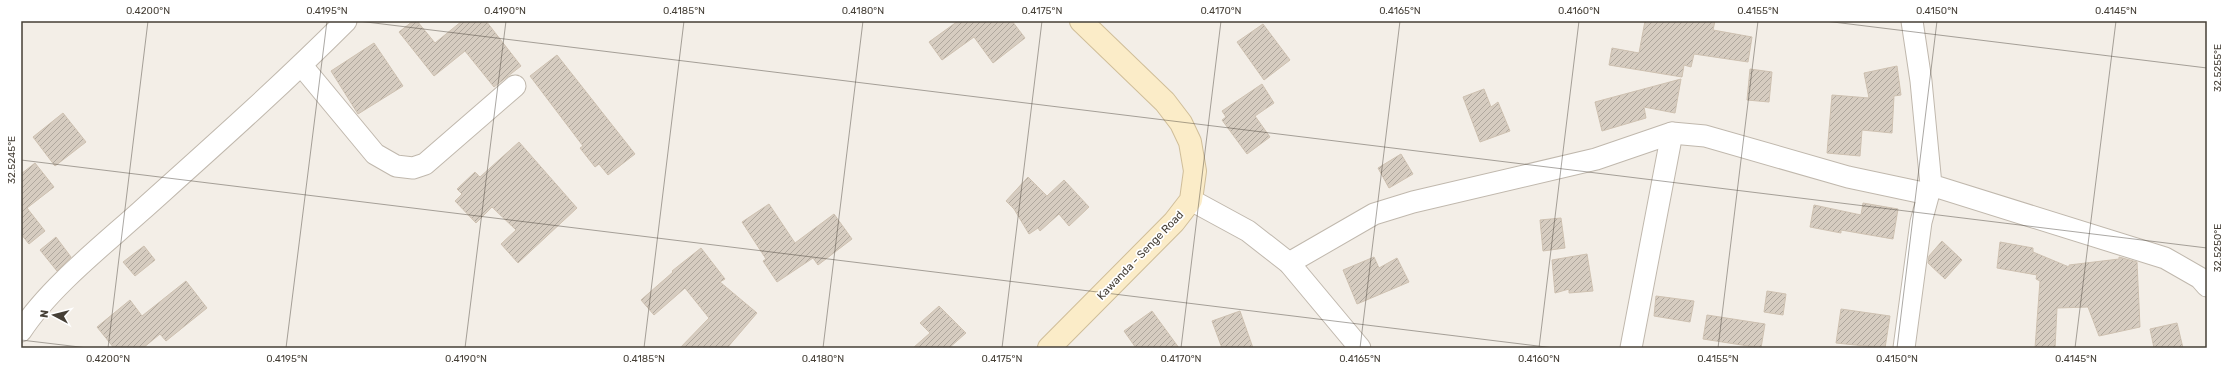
<svg xmlns="http://www.w3.org/2000/svg" width="2228" height="369" viewBox="0 0 2228 369" font-family="Rubik,sans-serif">
<defs>
<pattern id="building-hatch" width="6" height="6" patternUnits="userSpaceOnUse"><rect width="6" height="6" fill="#d6ccc0"/><path d="M-1 1l2-2M0 6l6-6M5 7l2-2" fill="none" stroke="#afa79d"/></pattern>
</defs>
<rect width="100%" height="100%" fill="#f3eee7"/>
<g fill="url(#building-hatch)" stroke="#cec1b1">
<polygon points="413,21 417,21 435,43 462,21 486,21 521,66 494,87 465,51 434,76 399,32"/>
<polygon points="958,21 1012,21 1025,38 993,63 974,37 942,60 929,42"/>
<polygon points="1645,21 1715,21 1713,30 1752,37 1748,62 1694,54 1691,67 1684,65 1682,77 1609,65 1612,48 1639,53"/>
<polygon points="1263,24 1290,60 1264,80 1237,42"/>
<polygon points="374,43 403,86 358,114 331,71"/>
<polygon points="557,55 635,154 608,175 599,164 595,167 580,148 583,146 530,76"/>
<polygon points="1897,66 1901,95 1894,96 1892,133 1862,130 1860,156 1827,153 1832,95 1869,98 1864,73"/>
<polygon points="1750,69 1772,72 1769,102 1747,100"/>
<polygon points="1681,79 1675,113 1644,107 1646,118 1602,131 1595,102"/>
<polygon points="1262,84 1274,103 1255,116 1270,137 1247,154 1222,120 1226,117 1222,111"/>
<polygon points="1484,89 1491,107 1498,102 1510,131 1480,142 1463,97"/>
<polygon points="63,113 86,142 55,166 33,137"/>
<polygon points="519,142 577,208 518,263 501,244 516,230 492,207 476,223 455,201 462,194 457,189 475,172 480,177"/>
<polygon points="1401,154 1413,174 1389,188 1378,168"/>
<polygon points="35,163 54,187 27,208 45,231 29,244 21,234 21,174"/>
<polygon points="1028,177 1047,196 1064,180 1089,207 1069,226 1059,214 1040,231 1038,228 1029,234 1014,209 1006,201"/>
<polygon points="1863,203 1898,209 1893,239 1841,230 1841,233 1810,227 1814,205 1861,215"/>
<polygon points="769,204 795,243 834,214 852,239 818,265 813,258 777,282 763,261 766,259 742,222"/>
<polygon points="1561,218 1565,248 1543,251 1540,220"/>
<polygon points="56,237 71,257 57,271 40,250"/>
<polygon points="1942,241 1962,260 1945,279 1928,263 1929,256"/>
<polygon points="2000,242 2033,248 2033,252 2069,267 2069,265 2119,259 2119,257 2137,262 2140,327 2099,336 2088,307 2057,308 2055,348 2035,348 2040,281 2036,279 2037,275 1997,268"/>
<polygon points="144,246 155,260 135,276 123,262"/>
<polygon points="701,248 725,279 720,282 757,313 727,348 680,348 709,318 685,288 654,315 641,300 673,272 672,271"/>
<polygon points="1587,254 1593,291 1569,293 1569,289 1555,293 1552,260"/>
<polygon points="1374,257 1379,268 1397,258 1409,282 1357,304 1343,270"/>
<polygon points="186,281 207,308 166,341 160,334 143,348 114,348 97,327 130,300 142,316"/>
<polygon points="1767,291 1786,294 1783,315 1764,312"/>
<polygon points="1656,296 1694,301 1690,322 1654,316"/>
<polygon points="939,306 966,333 949,348 913,348 930,333 920,323"/>
<polygon points="1841,309 1890,316 1885,348 1836,343"/>
<polygon points="1152,311 1179,348 1136,348 1124,331"/>
<polygon points="1240,311 1253,348 1222,348 1212,321"/>
<polygon points="1707,315 1765,324 1761,348 1703,339"/>
<polygon points="2177,323 2183,348 2154,348 2150,329"/>
</g>
<g fill="none" stroke-linecap="round" stroke-linejoin="round">
<defs>
<g id="street">
<polyline points="1912,21 1921,81 1931,185 2165,258 2200,278 2207,286"/>
<polyline points="302,66 375,154 396,166 413,168 425,164 515,86"/>
<polyline points="1191,200 1248,231 1289,263 1360,348"/>
<polyline points="1289,263 1374,214 1413,202 1596,159 1672,133 1705,136 1848,177 1928,194"/>
<path d="M21,331C49,288 102,246 141,211C210,149 280,87 346,21"/>
<polyline points="1631,348 1672,133"/>
<polyline points="1904,348 1921,222 1931,185"/>
</g>
<polyline id="secondary" points="1049,348 1174,222 1191,200 1195,171 1190,142 1181,123 1165,102 1081,21"/>
</defs>
<use href="#street" stroke="#c0b8ad" stroke-width="23"/>
<use href="#secondary" stroke="#d0be99" stroke-width="24"/>
<use href="#street" stroke="#fff" stroke-width="21"/>
<use href="#secondary" stroke="#fbecc8" stroke-width="22"/>
</g>
<path fill="none" stroke="#453f36" stroke-width="1" stroke-opacity="0.45" d="M358,21L2207,248M1825,21L2207,68M21,160L1554,348M21,340L88,348M108,348L148,21M286,348L327,21M465,348L506,21M644,348L684,21M823,348L863,21M1002,348L1042,21M1181,348L1221,21M1360,348L1400,21M1539,348L1579,21M1718,348L1758,21M1897,348L1937,21M2075,348L2116,21"/>
<g text-anchor="middle" stroke-width="3.5" stroke-linejoin="round" paint-order="stroke">
<g font-size="11" fill="#453f36" stroke="#fff">
<text transform="translate(1140 255) rotate(-46)" y="4">Kawanda - Senge Road</text>
</g>
</g>
<rect width="2228" height="369" fill="none" stroke="#ffffff" stroke-width="44"/>
<g transform="translate(54 315) rotate(277)" stroke="#ffffff" stroke-width="3" paint-order="stroke">
<path d="M0-3L7 15L0 10L-7 15Z" fill="#453f36"/>
<text y="-6" font-size="11" font-weight="bold" text-anchor="middle" fill="#453f36">N</text>
</g>
<rect x="22" y="22" width="2184" height="325" fill="none" stroke="#453f36" stroke-width="1.5"/>
<g font-size="10" text-anchor="middle" fill="#453f36">
<text x="148" y="14">0.4200°N</text>
<text x="327" y="14">0.4195°N</text>
<text x="505" y="14">0.4190°N</text>
<text x="684" y="14">0.4185°N</text>
<text x="863" y="14">0.4180°N</text>
<text x="1042" y="14">0.4175°N</text>
<text x="1221" y="14">0.4170°N</text>
<text x="1400" y="14">0.4165°N</text>
<text x="1579" y="14">0.4160°N</text>
<text x="1758" y="14">0.4155°N</text>
<text x="1937" y="14">0.4150°N</text>
<text x="2116" y="14">0.4145°N</text>
<text transform="translate(2217 68) rotate(-90)" y="4">32.5255°E</text>
<text transform="translate(11 160) rotate(-90)" y="4">32.5245°E</text>
<text transform="translate(2217 248) rotate(-90)" y="4">32.5250°E</text>
<text x="108" y="362">0.4200°N</text>
<text x="287" y="362">0.4195°N</text>
<text x="466" y="362">0.4190°N</text>
<text x="644" y="362">0.4185°N</text>
<text x="823" y="362">0.4180°N</text>
<text x="1002" y="362">0.4175°N</text>
<text x="1181" y="362">0.4170°N</text>
<text x="1360" y="362">0.4165°N</text>
<text x="1539" y="362">0.4160°N</text>
<text x="1718" y="362">0.4155°N</text>
<text x="1897" y="362">0.4150°N</text>
<text x="2076" y="362">0.4145°N</text>
</g>
</svg>
